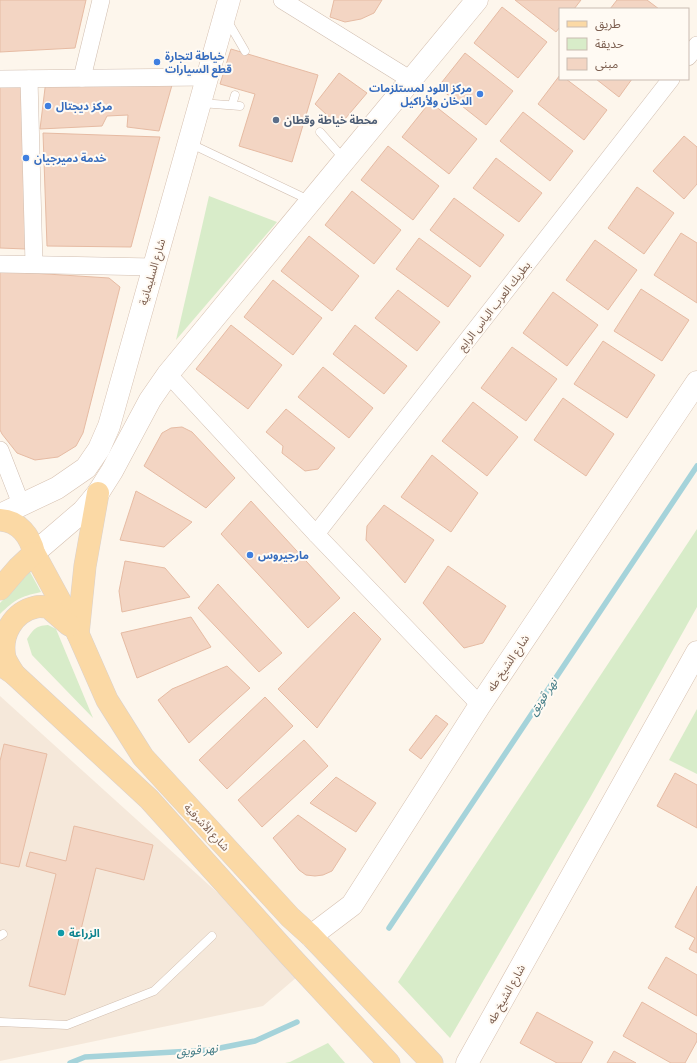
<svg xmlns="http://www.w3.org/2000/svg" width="697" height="1063" viewBox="0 0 697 1063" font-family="Figtree,'Noto Sans Arabic',sans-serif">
<rect width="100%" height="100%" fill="#fdf6ec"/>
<polygon fill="#f5e8da" points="0,696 304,971 263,1006 0,1061"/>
<g fill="#d8ecc9">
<polygon points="209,196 277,222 176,340"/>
<polygon points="697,529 697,607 591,796 450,1038 398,982"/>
<path d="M30,572L41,592C19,597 16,599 0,614V603Z"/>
<path d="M48,625L56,629L93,718L32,655L27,639C34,629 35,626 48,625Z"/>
<polygon points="697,709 697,774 669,760"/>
<polygon points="328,1043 345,1063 285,1063 290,1062"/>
</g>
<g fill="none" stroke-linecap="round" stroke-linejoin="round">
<g stroke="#a5d3da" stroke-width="5.5">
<polyline points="389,928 697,466"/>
<polyline points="70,1063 85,1057 210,1050 255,1041 297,1022"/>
</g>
</g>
<g fill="#f3d5c3" stroke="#e6bba3">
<polygon points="0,0 86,0 75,48 0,52"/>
<polygon points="334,0 382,0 374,13 361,19 345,22 330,17"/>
<polygon points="515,0 581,0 574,9 560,9 560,27 556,32"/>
<polygon points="617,0 647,0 659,9 610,9"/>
<polygon points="502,7 547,42 518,78 474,43"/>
<polygon points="231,49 318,75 292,162 239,146 255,94 220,84"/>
<polygon points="465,53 513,91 486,125 438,87"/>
<polygon points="339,73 367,93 339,126 315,104"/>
<polygon points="560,75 560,79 566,79 607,110 584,140 538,104"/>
<polygon points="174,78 159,131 127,127 128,115 107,116 102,126 40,129 46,80"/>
<polygon points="596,79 632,79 619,97"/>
<polygon points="30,82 26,249 0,248 0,83"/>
<polygon points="430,102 477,139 449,174 402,137"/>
<polygon points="523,112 573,151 550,181 500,141"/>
<polygon points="43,133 160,137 131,247 47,246"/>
<polygon points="684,136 697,147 697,184 684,199 653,171"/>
<polygon points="388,146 439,186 413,220 361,180"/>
<polygon points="496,158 542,193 519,222 473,188"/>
<polygon points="637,187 674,213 644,254 608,228"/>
<polygon points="352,191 401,230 374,264 325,225"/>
<polygon points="454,198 504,235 480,267 430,230"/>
<polygon points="681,233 697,243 697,303 654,275"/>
<polygon points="309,236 359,276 332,311 281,271"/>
<polygon points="419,238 471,276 448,307 396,269"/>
<polygon points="595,240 637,270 608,310 566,280"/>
<polygon points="0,271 109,278 120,287 83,433 76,446 58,457 35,460 17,453 2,434 0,430"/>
<polygon points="273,280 322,318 293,355 244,317"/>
<polygon points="641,289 689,320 662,361 614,331"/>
<polygon points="398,290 440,322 417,351 375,318"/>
<polygon points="553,292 598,325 567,366 523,333"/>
<polygon points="231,325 282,365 248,409 196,369"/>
<polygon points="355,325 407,366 384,394 333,354"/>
<polygon points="603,341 655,375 627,418 574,384"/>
<polygon points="512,347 557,379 526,421 481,388"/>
<polygon points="323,367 373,408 349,438 298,397"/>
<polygon points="563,398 614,434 586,476 534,440"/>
<polygon points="473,402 518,437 487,476 442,441"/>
<polygon points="286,409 335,448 318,469 305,471 282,453 283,446 266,432"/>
<polygon points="182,427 192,432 235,478 206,508 144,466 162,433 171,428"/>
<polygon points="432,455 478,493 451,532 401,497"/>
<polygon points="136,491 192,522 164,547 120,540"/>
<polygon points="251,501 340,598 308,628 221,534"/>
<polygon points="384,505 434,540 405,583 366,540 367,526"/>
<polygon points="125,561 165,568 190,597 122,612 119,591"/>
<polygon points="448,566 506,606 483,643 464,648 423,603"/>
<polygon points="218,584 282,653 259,672 198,608"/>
<polygon points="354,612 381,639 317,728 278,689"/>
<polygon points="191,617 211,647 137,678 121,633"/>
<polygon points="227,666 250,688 189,743 158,700 172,689"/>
<polygon points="265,697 293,726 227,789 199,760"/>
<polygon points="436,715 448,724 421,759 409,750"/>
<polygon points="304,740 328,766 262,827 238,800"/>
<polygon points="4,744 47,754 19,867 0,863 0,761"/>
<polygon points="675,773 697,785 697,828 657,806"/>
<polygon points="336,777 376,803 356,832 310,803"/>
<polygon points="298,815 346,849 332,871 323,875 315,876 306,875 299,870 273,838"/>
<polygon points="74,826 153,845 144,880 96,868 65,995 29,986 56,874 26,866 30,852 66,861"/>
<polygon points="697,886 697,953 689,949 695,938 675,927"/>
<polygon points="666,957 697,975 697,1016 648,988"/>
<polygon points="642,1002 697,1034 697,1041 685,1063 671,1063 623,1036"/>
<polygon points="537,1012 593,1042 581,1063 557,1063 520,1043"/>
<polygon points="614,1051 636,1063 607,1063"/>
</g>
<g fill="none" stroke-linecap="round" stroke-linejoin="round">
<defs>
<g id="lane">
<polyline points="227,20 245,51"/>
<polyline points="201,103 240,106"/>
<polyline points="232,105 235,95"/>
<polyline points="320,132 344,159"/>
<polyline points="189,143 311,201"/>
<polyline points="0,936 3,934"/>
<polyline points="0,1022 67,1025 154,991 212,936"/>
</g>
<g id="street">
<polyline points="282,0 411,80"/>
<polyline points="688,57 697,45"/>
<polyline points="82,78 101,0"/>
<polyline points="0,79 208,77"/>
<polyline points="29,79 34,264"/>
<polyline points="0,264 154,267"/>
<polyline points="168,374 316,534 480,705"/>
<polyline points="0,450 21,504"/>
<polyline points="316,534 671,79"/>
</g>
<g id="secondary">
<polyline points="0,515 57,488 86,468 99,449 109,426 229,0"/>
<polyline points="34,553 83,511 98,493 112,471 150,400 168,374 477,0"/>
<polyline points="311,936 352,905 480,705 697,382"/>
<polyline points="467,1063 697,652"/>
</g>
<g id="primary">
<path d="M0,520C19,521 30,536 34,553L78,634L107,700L143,757L290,917L311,936L432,1063"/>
<polyline points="0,589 18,568 34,553"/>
<polyline points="78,634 85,566 98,493"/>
<polyline points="0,664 14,674 149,799 290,956 389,1063"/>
<path d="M14,674C11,669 7,663 5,658C0,635 13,612 36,607C40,606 44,607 48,607L69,625"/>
</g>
</defs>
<use href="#lane" stroke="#d1beb0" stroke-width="9"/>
<use href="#street" stroke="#d1beb0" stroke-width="18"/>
<use href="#secondary" stroke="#d6c0b0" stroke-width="23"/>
<use href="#primary" stroke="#dad1cd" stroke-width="23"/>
<use href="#lane" stroke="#fff" stroke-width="8"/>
<use href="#street" stroke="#fff" stroke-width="17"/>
<use href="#secondary" stroke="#fff" stroke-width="22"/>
<use href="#primary" stroke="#fbd9a5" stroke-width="22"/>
</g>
<g fill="#3f7fe0" stroke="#fffaf3" stroke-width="1.5">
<circle cx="157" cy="62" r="4"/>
<circle cx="480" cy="94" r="4"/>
<circle cx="48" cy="106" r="4"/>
<circle cx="26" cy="158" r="4"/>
<circle cx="250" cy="555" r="4"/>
</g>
<circle fill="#5c6f8a" stroke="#fffaf3" stroke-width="1.5" cx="276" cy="120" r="4"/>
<circle fill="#0f9aa8" stroke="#fffaf3" stroke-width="1.5" cx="61" cy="933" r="4"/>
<g text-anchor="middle" stroke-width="4" stroke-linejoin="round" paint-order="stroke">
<g font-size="11" font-weight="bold" fill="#366cbe" stroke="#fffaf3" text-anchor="start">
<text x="165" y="60">خياطة لتجارة<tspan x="165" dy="13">قطع السيارات</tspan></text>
<text x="472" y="92" text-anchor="end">مركز اللود لمستلزمات<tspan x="472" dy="13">الدخان ولأراكيل</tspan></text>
<text x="56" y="110">مركز ديجتال</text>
<text x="34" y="162">خدمة دميرجيان</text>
<text x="258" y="559">مارجيروس</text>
</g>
<g font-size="11" font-weight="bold" fill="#4e5e75" stroke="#fffaf3" text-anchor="start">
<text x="284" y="124">محطة خياطة وقطان</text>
</g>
<g font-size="11" fill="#7a5c4d" stroke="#fffaf3">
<text transform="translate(152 272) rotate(-74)" y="4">شارع السليمانية</text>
<text transform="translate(494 306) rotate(-52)" y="4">بطريك العرب الياس الرابع</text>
<text transform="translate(508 663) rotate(-56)" y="4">شارع الشيخ طه</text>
<text transform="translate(207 827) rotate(47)" y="4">شارع الأشرفية</text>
<text transform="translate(506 994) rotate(-61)" y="4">شارع الشيخ طه</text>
</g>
<g font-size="11" font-weight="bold" fill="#0d838f" stroke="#fffaf3" text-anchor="start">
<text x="69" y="937">الزراعة</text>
</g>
<g font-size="12" font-style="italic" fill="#437c86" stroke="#fffaf3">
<text transform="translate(543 697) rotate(-56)" y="4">نهر قويق</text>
<text transform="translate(197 1050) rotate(-5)" y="4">نهر قويق</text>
</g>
</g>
<rect x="559" y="8" width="130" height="72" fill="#fffaf3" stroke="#cabbb1"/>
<rect x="567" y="21" width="20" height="6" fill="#fbd9a5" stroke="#cabbb1"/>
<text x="595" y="28" font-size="12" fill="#7a5c4d">طريق</text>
<rect x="567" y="38" width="20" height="12" fill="#d8ecc9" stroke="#cabbb1"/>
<text x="595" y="48" font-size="12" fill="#7a5c4d">حديقة</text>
<rect x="567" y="58" width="20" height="12" fill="#f3d5c3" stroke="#cabbb1"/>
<text x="595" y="68" font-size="12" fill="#7a5c4d">مبنى</text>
</svg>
